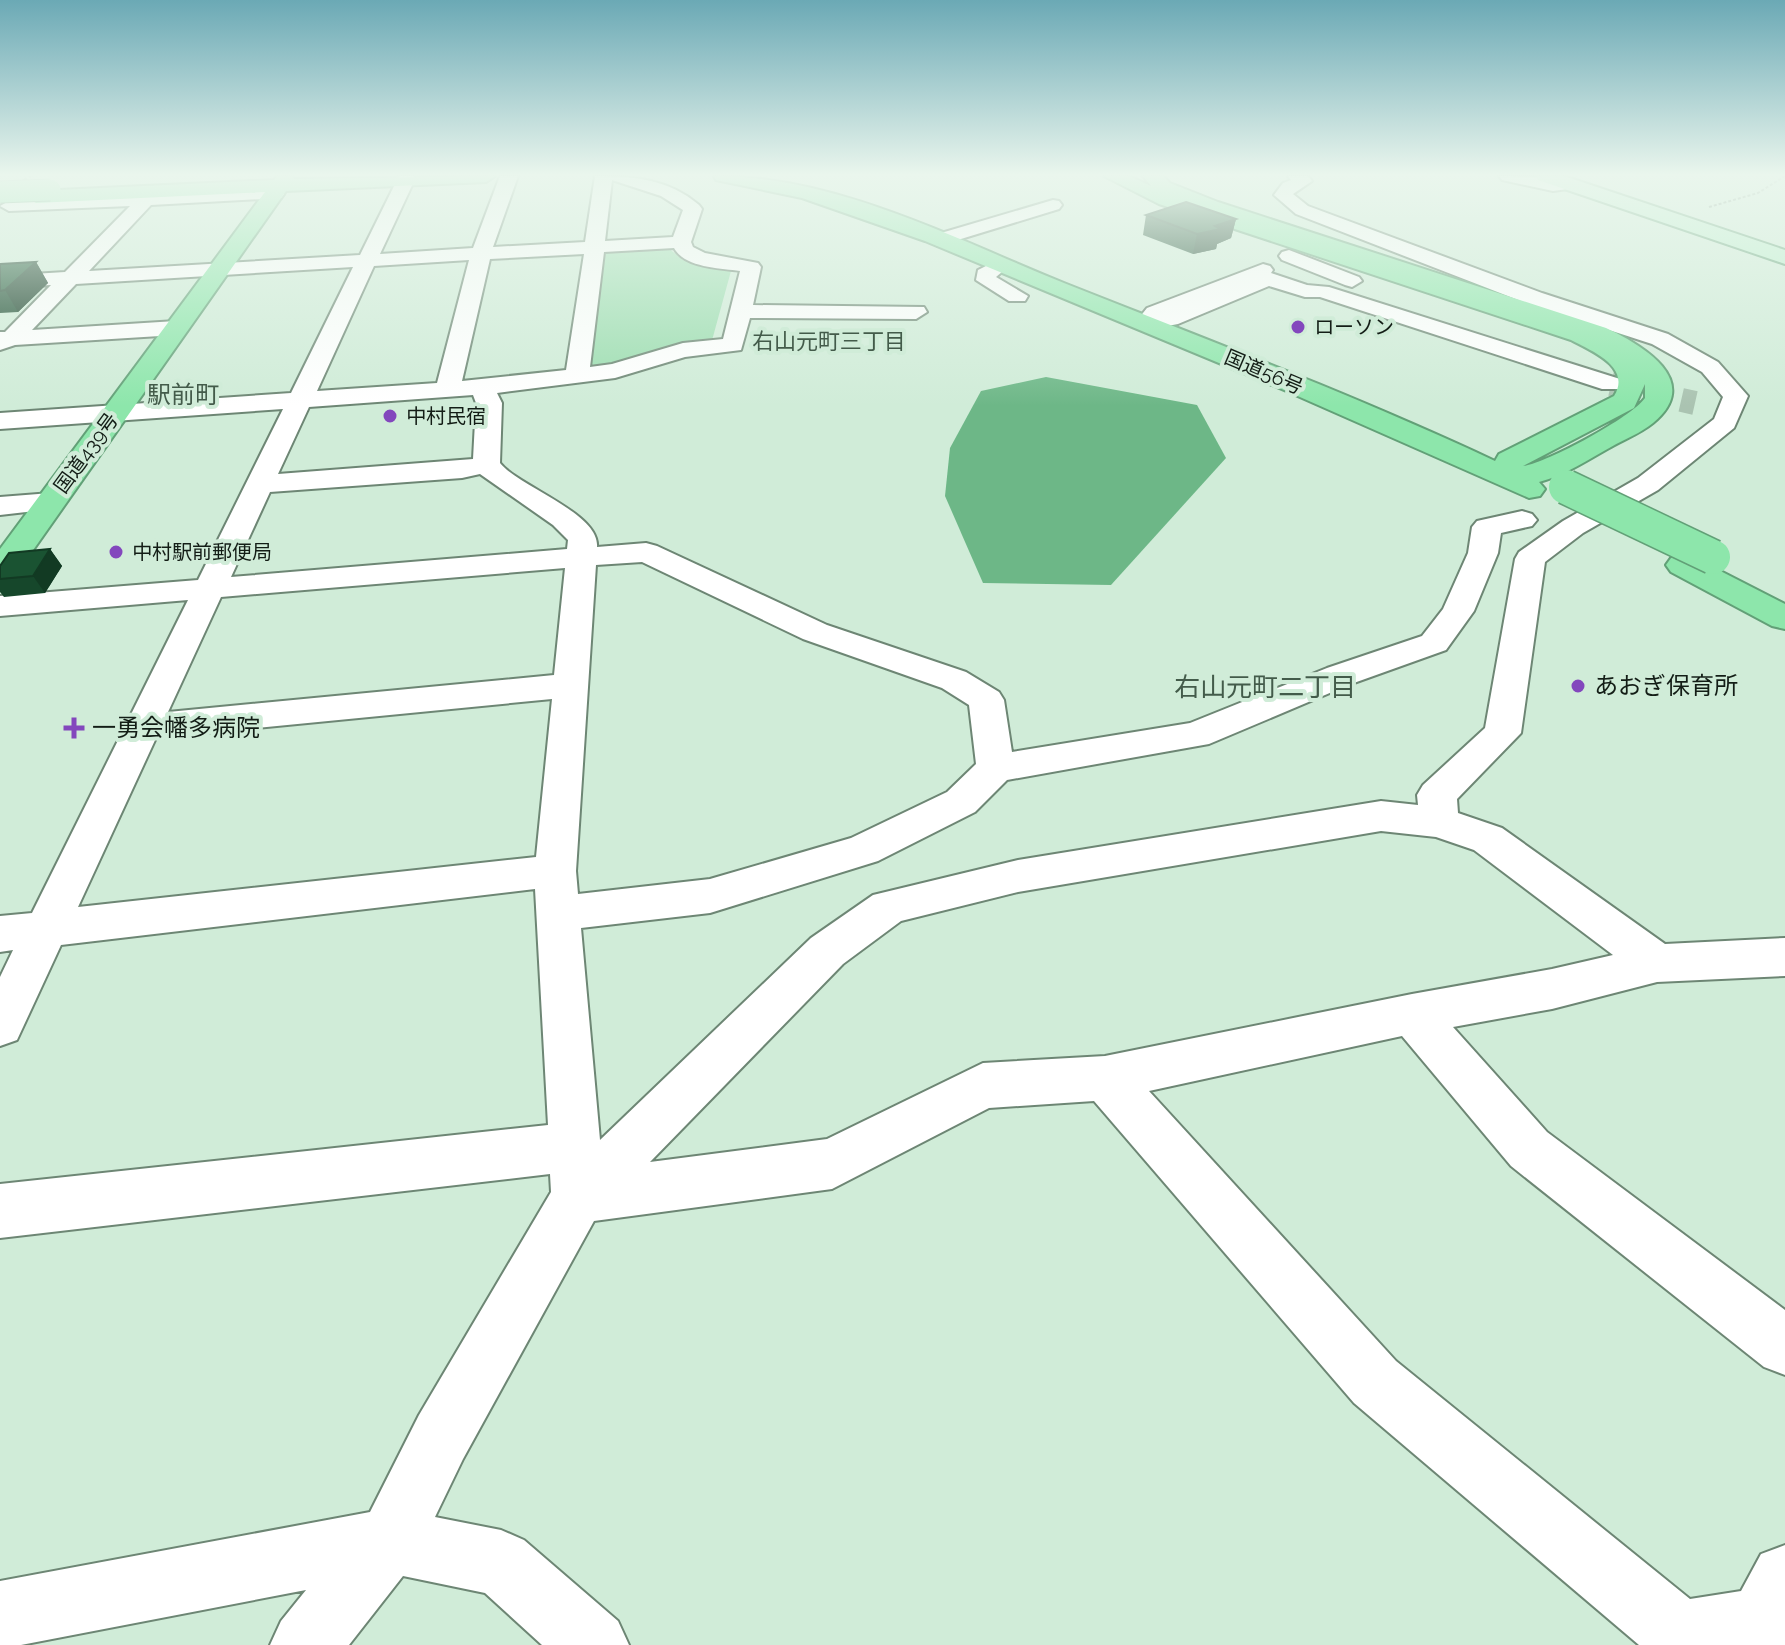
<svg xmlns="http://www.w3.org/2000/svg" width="1785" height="1645" viewBox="0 0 1785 1645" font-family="Raleway,'Noto Sans JP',sans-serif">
<rect width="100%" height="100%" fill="#d0ecd8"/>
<polygon fill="#9cddb0" points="667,247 683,260 731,271 711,344 579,371 594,251"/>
<polygon fill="#6db787" points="1046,377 1197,405 1226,458 1111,585 983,583 945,496 950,448 981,391"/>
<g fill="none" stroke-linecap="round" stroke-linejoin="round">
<polyline stroke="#aac3b1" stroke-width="24" stroke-dasharray="24 12" stroke-linecap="butt" points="1611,384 1695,403"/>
<defs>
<g id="minor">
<path d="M399,176H413L415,179L380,254L473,248L500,176H518L493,247L585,242L595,176C633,176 669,179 699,205L702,209L691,242L693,247L705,253L758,263L761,267L753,305L924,307L927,312L916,319L750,318L741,350L685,357L615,378L497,393L502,403L500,463C519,487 600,513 597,547L646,543L657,546L827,625L966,672L999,692L1004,700L1012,752L1190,723L1327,668L1422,636L1443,609L1468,553L1472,527L1477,521L1522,511L1532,514L1537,520L1532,526L1501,533L1498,553L1474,611L1446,650L1351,684L1209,744L1007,780L975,812L878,861L710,913L581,928L600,1140L811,938L873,895L1018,860L1381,801L1418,805L1417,795L1423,785L1485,728L1515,559L1519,552L1563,521L1638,478L1714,419L1723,397L1702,372L1652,344L1526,303L1296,214L1274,195L1283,183L1291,180L1288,176H1308L1312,181L1293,194L1308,206L1542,293L1668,334L1718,362L1748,396L1734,428L1658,490L1583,533L1545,562L1521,733L1457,799L1458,813L1502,828L1665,944L1785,938V976L1657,982L1552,1009L1453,1027L1547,1132L1785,1310V1375L1764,1367L1511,1166L1402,1036L1149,1091L1396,1361L1690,1599L1741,1591L1761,1554L1785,1545V1645H1639L1354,1403L1094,1101L989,1108L832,1189L594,1221L463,1459L435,1517L501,1530L524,1540L618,1621L629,1645H542L485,1593L403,1576L349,1645H270L281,1621L306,1590L21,1645H0V1581L370,1512L419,1415L551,1192L550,1174L0,1238V1184L548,1125L535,889L61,945L17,1040L0,1046V977L13,950L0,952V916L32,913L188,600L0,616V596L198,580L283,409L0,429V413L291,393L353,267L76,284L32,330L176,321L187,328L176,335L15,345L0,350V332H5L51,285L0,288V276L65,272L130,206L9,211L0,206L9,201L275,189L284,194L281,198L151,205L89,271L360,255ZM612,180L661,196L683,210L673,237L605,241ZM674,248C685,268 720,268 740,271L723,339L683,343L612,364L590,367L604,252ZM584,254L566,370L462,381L490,259ZM469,260L437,383L317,391L374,266ZM473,395L476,403L473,459L278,474L309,407ZM480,474L553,525L568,540L567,549L231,577L270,492L462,478ZM642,562L803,639L942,688L969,705L976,764L947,792L851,838L710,879L578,894L576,871L596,565ZM565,568L554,675L168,712L221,597ZM552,699L536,857L78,907L156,738ZM1381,831L1436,837L1474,850L1613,955L1552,969L1412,994L1105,1056L983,1063L827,1139L650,1162L843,964L901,921L1018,892Z"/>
<path d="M1499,176C1514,176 1570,177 1578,184L1575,188L1553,191L1502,180Z"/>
<polygon points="1053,200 1059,201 1062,205 1059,209 938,246 928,240 931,236"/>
<polygon points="1289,250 1359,277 1362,281 1352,287 1345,285 1282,260 1279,256 1282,252"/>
<polygon points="1000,259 1010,265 996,277 1028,296 1025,301 1009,301 976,280 978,270"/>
<polygon points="1263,264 1270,266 1273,270 1271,273 1307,285 1329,287 1620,379 1623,384 1620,389 1602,389 1320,297 1305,297 1269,286 1178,324 1146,330 1135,323 1147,308"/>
<polygon points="51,493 61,496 65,502 61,508 0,515 0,497"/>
</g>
<polygon id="major" points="1536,176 1564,176 1785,250 1785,264 1538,180"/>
<g id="highway">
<polygon points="277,176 292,176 294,179 495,176 486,182 286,191 12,580 0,583 0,549 265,192 36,203 26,197 36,191 274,180"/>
<path d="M714,176C836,176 953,238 1064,283C1208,340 1354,395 1495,461L1499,454L1614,396C1632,367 1592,351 1571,340L1159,204L1104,176H1129L1151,186L1143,176H1163L1170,183L1218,202L1606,328C1642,345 1704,381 1653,423C1641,433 1625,439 1611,447C1587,460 1566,475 1539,482L1545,489L1540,496L1529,498L1284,390L925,241L802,198L716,180ZM1645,384V398C1632,417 1545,464 1523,466L1634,408Z"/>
<polygon points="1683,555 1695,558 1785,604 1785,629 1772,626 1671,572 1666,565 1671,558"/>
</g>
</defs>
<use href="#minor" stroke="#6d8674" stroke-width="4"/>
<use href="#major" stroke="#62a077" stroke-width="4"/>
<use href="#highway" stroke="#62a077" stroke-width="4"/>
<polyline stroke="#7c9082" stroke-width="2" stroke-dasharray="3 2" stroke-linecap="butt" points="1709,207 1758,193 1785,176"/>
<use href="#minor" fill="#fff" fill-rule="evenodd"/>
<use href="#major" fill="#bbf0cd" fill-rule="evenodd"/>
<use href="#highway" fill="#8de6ab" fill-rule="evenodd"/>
<polyline stroke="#74877a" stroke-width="3" stroke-dasharray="6 3" stroke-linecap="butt" points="0,198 30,176"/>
<defs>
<polyline id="highway-bridge-far1" points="0,192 50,190"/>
<polyline id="highway-bridge" points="1566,487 1713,557"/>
</defs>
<use href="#highway-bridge-far1" stroke="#62a077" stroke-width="23" stroke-linecap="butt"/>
<use href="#highway-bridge" stroke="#62a077" stroke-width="37" stroke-linecap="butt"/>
<use href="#highway-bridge-far1" stroke="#8de6ab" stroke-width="21"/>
<use href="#highway-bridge" stroke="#8de6ab" stroke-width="34"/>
</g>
<g fill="#16472b">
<polygon points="1146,215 1236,219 1231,238 1217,244 1216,249 1193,254 1143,235"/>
<polygon points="36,262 48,283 18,312 0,313 0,264"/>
<polygon points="50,549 62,566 45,593 4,597 0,592 0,566"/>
</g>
<g fill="#123a23">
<polygon points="1236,219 1231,238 1217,244 1216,249 1193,254 1197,234"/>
<polygon points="36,262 48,283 18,312 5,290"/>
<polygon points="50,549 62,566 45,593 33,576"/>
</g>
<g fill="#1a5332" stroke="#123a23" stroke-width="2">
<polygon points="1186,202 1236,219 1215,226 1221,229 1197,234 1146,215"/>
<polygon points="36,262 5,290 0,291 0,264"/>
<polygon points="50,549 33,576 0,579 0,566 9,553"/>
</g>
<linearGradient id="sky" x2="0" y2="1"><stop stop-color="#6ba9b5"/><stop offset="0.43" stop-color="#eaf6ed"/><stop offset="1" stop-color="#eaf6ed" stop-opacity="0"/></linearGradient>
<rect width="1785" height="406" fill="url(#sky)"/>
<g fill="#8347bd" stroke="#d0ecd8" stroke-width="3">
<circle cx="1298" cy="327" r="8"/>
<circle cx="390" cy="416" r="8"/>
<circle cx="116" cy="552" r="8"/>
<circle cx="1578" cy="686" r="8"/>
<path d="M70 716h8v8h8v8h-8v8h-8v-8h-8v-8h8z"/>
</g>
<g text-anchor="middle" stroke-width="8" stroke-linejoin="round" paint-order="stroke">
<g font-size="20" fill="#131d16" stroke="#d0ecd8" text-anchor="start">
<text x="1314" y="334">ローソン</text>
<text x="406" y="423">中村民宿</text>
<text x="132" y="559">中村駅前郵便局</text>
</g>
<g font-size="20" fill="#131d16" stroke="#d0ecd8">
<text transform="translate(1264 372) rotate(23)" y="7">国道56号</text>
<text transform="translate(86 453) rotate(-54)" y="7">国道439号</text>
</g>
<g font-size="22" fill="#435b4a" stroke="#d0ecd8">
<text x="829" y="349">右山元町三丁目</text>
</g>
<g font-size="24" fill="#435b4a" stroke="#d0ecd8">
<text x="183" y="403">駅前町</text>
</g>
<g font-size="24" fill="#131d16" stroke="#d0ecd8" text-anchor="start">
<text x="1594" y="694">あおぎ保育所</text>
<text x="92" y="736">一勇会幡多病院</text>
</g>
<g font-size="26" fill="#435b4a" stroke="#d0ecd8">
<text x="1265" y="696">右山元町二丁目</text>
</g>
</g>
</svg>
